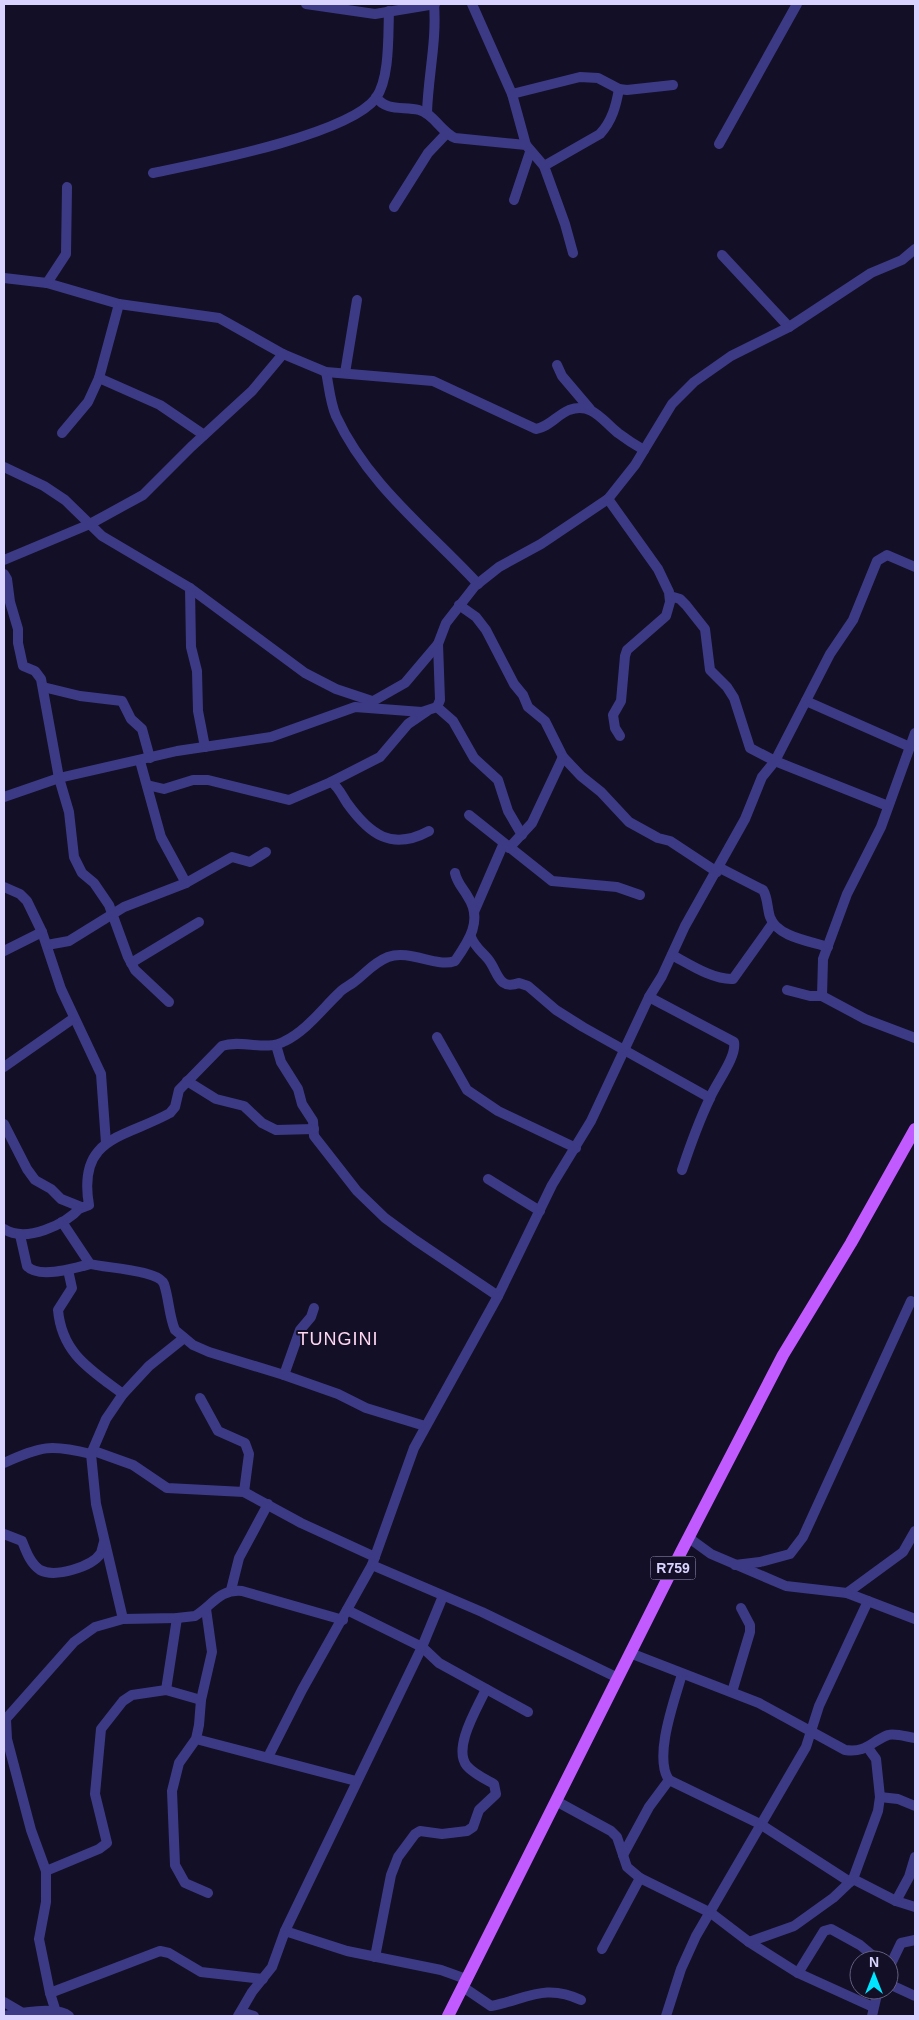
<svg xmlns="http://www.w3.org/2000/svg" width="919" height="2020" viewBox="0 0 919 2020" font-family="Helvetica,sans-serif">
<rect width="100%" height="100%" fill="#130f26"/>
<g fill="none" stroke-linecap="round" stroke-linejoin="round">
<g stroke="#3d3a85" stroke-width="10">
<polyline points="306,4 375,14 435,4"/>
<polyline points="472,4 512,94 526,145"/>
<polyline points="512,94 580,77 598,78 619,89 627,90 673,85"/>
<path d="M376,97C387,112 403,106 419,110C434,114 441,132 455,138L526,145L544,166L565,224L573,253"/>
<path d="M427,113C428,76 437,41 434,4"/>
<polyline points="719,144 797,4"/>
<path d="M544,166L600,134C612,121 616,106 619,89"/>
<path d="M153,173C201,163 348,135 376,98C390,78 388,35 389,11"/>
<polyline points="514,200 530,152"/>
<polyline points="394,207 428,153 446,134"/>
<polyline points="722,255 789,327"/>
<path d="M4,278L47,283L119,304L219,318L283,354L326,372L433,381L536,429C549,427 557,415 569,410C592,402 602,420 618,433C626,439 635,445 644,450"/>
<polyline points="47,283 66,254 67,187"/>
<polyline points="557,365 562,376 590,409"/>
<path d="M326,372C329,386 330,402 336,416C368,485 428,530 478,584"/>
<polyline points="345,373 357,300"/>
<polyline points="99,378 160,405 204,435"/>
<polyline points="62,433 88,402 99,378 119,304"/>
<polyline points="4,467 44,486 65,500 102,536 190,588 305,673 336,689 372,701"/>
<polyline points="608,499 658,569 669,592 670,602 666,616 627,650 625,656 621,701 613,715 615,728 620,736"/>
<polyline points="4,560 90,524 143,495 191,447 252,391 283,354"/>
<polyline points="4,574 7,579 10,602 18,629 18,643 23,666 35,671 41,679 59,778 69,812 74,857 82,873 94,883 109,905 128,957 135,970 169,1002"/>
<polyline points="190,588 191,647 197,671 198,711 205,747"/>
<polyline points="670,596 680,599 686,605 705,629 710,670 727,687 734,698 750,748 775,761 888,806"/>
<polyline points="459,605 476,617 486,630 514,684 523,695 528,707 545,721 563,757 581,776 601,792 629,822 658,838 670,841 717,872"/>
<polyline points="43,687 80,696 122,701 131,719 142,729 150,758"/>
<polyline points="806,701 910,747"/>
<polyline points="368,704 405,683 438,644"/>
<polyline points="437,707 453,721 474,758 498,780 508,811 522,835"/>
<polyline points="140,761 161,837 186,883"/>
<polyline points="331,782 380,757 408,724 427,711"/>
<path d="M147,785L164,789L193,780H208L289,800L331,782C338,786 343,797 347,803C370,835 392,851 429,831"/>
<polyline points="4,797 59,778 177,751 271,737 355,707 422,712 437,707 440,700 438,644 446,623 475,586 499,567 541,544 608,499 635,465 672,404 694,382 731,356 789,327 871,273 902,260 915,249"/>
<polyline points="469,815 552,881 617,887 640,895"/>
<polyline points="509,848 532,823 563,757"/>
<path d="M720,868L763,890C768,898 767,908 770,917C777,937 810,941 828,947"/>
<polyline points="4,887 20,894 27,901 42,932 61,989 101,1074 106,1143"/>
<polyline points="474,912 503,845"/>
<path d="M471,937C475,947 482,952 488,959C498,971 498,991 519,983L528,986L556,1010L583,1027L710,1098"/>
<polyline points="47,945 69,941 124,907 186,883 232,857 250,862 266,852"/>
<polyline points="4,951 42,932"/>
<path d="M672,955C689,964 713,980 733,979L773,923"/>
<polyline points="131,963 199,922"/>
<polyline points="787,990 810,996 822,996 865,1019 915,1038"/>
<polyline points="822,996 823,959 847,894 881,827 915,733"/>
<path d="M649,997L734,1042C737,1057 716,1083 710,1098C699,1121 690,1146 682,1170"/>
<polyline points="437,1037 467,1090 498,1111 576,1148"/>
<polyline points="276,1045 281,1062 298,1089 302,1104 313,1121 314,1136 357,1191 385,1218 415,1240 498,1296"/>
<polyline points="4,1067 74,1018"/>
<polyline points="187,1081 216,1099 244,1106 262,1123 276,1130 314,1129"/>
<path d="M4,1124L27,1169L35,1180L51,1189L61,1199L81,1207C65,1225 26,1243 4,1229"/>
<polyline points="488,1179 540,1211"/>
<path d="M81,1208L89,1205C77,1136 125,1138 170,1113L175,1107L179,1090L222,1046C242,1039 266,1052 285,1041C307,1030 322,1009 339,993C343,988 349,986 354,982C366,973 373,963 388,957C410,949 436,968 455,961C469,941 483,920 468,897C463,888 457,883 455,873"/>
<path d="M62,1222L90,1264C106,1268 159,1270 164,1284C169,1299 169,1316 175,1330L193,1345L209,1352L284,1375L338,1394L366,1408L425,1426"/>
<path d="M20,1235L27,1266C38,1279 76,1268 90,1264"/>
<path d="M68,1270L72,1288L58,1310C62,1354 91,1370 123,1394"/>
<polyline points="284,1375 300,1330 311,1317 314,1308"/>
<polyline points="200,1398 218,1431 245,1443 249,1454 244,1492"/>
<polyline points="94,1451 133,1465 167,1488 244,1492 301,1523 375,1557"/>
<polyline points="91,1454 96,1504 123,1619"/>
<path d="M4,1463C42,1446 50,1444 91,1454L106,1419L123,1394L149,1366L184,1338"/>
<path d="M4,1534L22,1541C26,1551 30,1563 40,1570C55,1578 92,1567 101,1553C102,1550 103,1545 104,1542"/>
<polyline points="689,1538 711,1554 786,1586 847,1593 915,1619"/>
<polyline points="372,1565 482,1612 618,1678"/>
<polyline points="735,1565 760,1562 790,1554 803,1537 911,1301"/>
<polyline points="231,1590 239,1558 268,1504"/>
<polyline points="847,1593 903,1552 915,1531"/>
<polyline points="206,1609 212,1652 201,1700 199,1725 196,1739 179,1763 172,1791 175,1865 185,1883 208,1893"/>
<polyline points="347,1610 422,1647 439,1663 528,1712"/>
<path d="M630,1653L759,1703L845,1750C867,1753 870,1742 888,1735C896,1733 907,1737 915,1738"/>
<path d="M682,1674C675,1699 653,1757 669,1780L760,1824L850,1882"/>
<polyline points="166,1690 177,1618"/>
<polyline points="732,1692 750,1632 750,1625 741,1608"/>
<polyline points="6,1720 7,1739 31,1830 46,1871 46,1902 39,1939 50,1993 56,2012"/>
<path d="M4,1721L74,1642L95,1627L123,1619L177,1618L195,1616C213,1605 219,1589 242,1591L343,1620"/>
<polyline points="196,1739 356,1781"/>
<polyline points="268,1757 302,1690 372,1565 414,1448 498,1296 552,1185 591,1121 649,997 662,976 685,926 745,819 762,777 775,761 830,654 853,620 877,561 887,555 915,567"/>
<polyline points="880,1797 898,1799 915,1806"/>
<polyline points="556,1801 611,1831 617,1837 627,1867 640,1878 711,1913 749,1942 798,1973 873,2007"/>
<polyline points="623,1855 649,1807 669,1780"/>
<polyline points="46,1871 99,1849 107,1843 95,1794 101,1729 123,1701 132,1695 166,1690 201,1700"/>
<polyline points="853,1879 896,1901 915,1907"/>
<polyline points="896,1901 909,1877 915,1857"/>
<polyline points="285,1931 347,1951 441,1970 466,1979"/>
<polyline points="749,1942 794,1926 833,1898 853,1879 878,1811 880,1797 876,1759 868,1748"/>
<polyline points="602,1949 640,1878"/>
<path d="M375,1957L391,1875L398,1857L415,1834L420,1831L442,1834L467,1831L473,1827L479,1810L496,1794L494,1784C485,1779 474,1774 467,1766C452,1748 478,1707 486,1689"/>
<polyline points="889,1968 901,1943 915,1940"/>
<polyline points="798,1973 824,1931 831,1929 860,1945 878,1960"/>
<polyline points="889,1984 915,1996"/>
<path d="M463,1987L491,2006C527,1999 545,1983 581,2000"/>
<polyline points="50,1993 160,1951 169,1953 201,1972 263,1979"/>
<polyline points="4,2002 21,2012"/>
<polyline points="241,2012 254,2016"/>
<path d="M4,2016C18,2013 57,2006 69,2016"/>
<polyline points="238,2016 252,1992 272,1967 285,1931 422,1647 443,1596"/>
<polyline points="666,2016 681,1969 696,1936 806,1747 819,1706 868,1601"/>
<polyline points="872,2016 878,1990"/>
</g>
<polyline stroke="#c25bff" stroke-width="12" points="448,2016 681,1552 783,1355 851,1243 915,1129"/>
</g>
<g text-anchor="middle" stroke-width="4" stroke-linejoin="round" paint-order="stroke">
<rect fill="#130f26" stroke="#9e99be" stroke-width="1" x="650.5" y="1556.5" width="45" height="23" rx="4"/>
<g font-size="14" font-weight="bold" fill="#d9d4ff">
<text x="673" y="1573">R759</text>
</g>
<g font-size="18" letter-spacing="1" fill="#ffd6f0" stroke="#130f26">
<text x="338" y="1345">TUNGINI</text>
</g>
</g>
<rect width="919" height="2020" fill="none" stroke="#d9d4ff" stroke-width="10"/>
<g transform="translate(874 1975)"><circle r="24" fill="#130f26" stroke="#625e7d"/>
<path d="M0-4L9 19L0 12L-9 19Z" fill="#00e5ff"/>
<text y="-8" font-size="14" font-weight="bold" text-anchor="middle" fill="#d9d4ff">N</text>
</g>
</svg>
